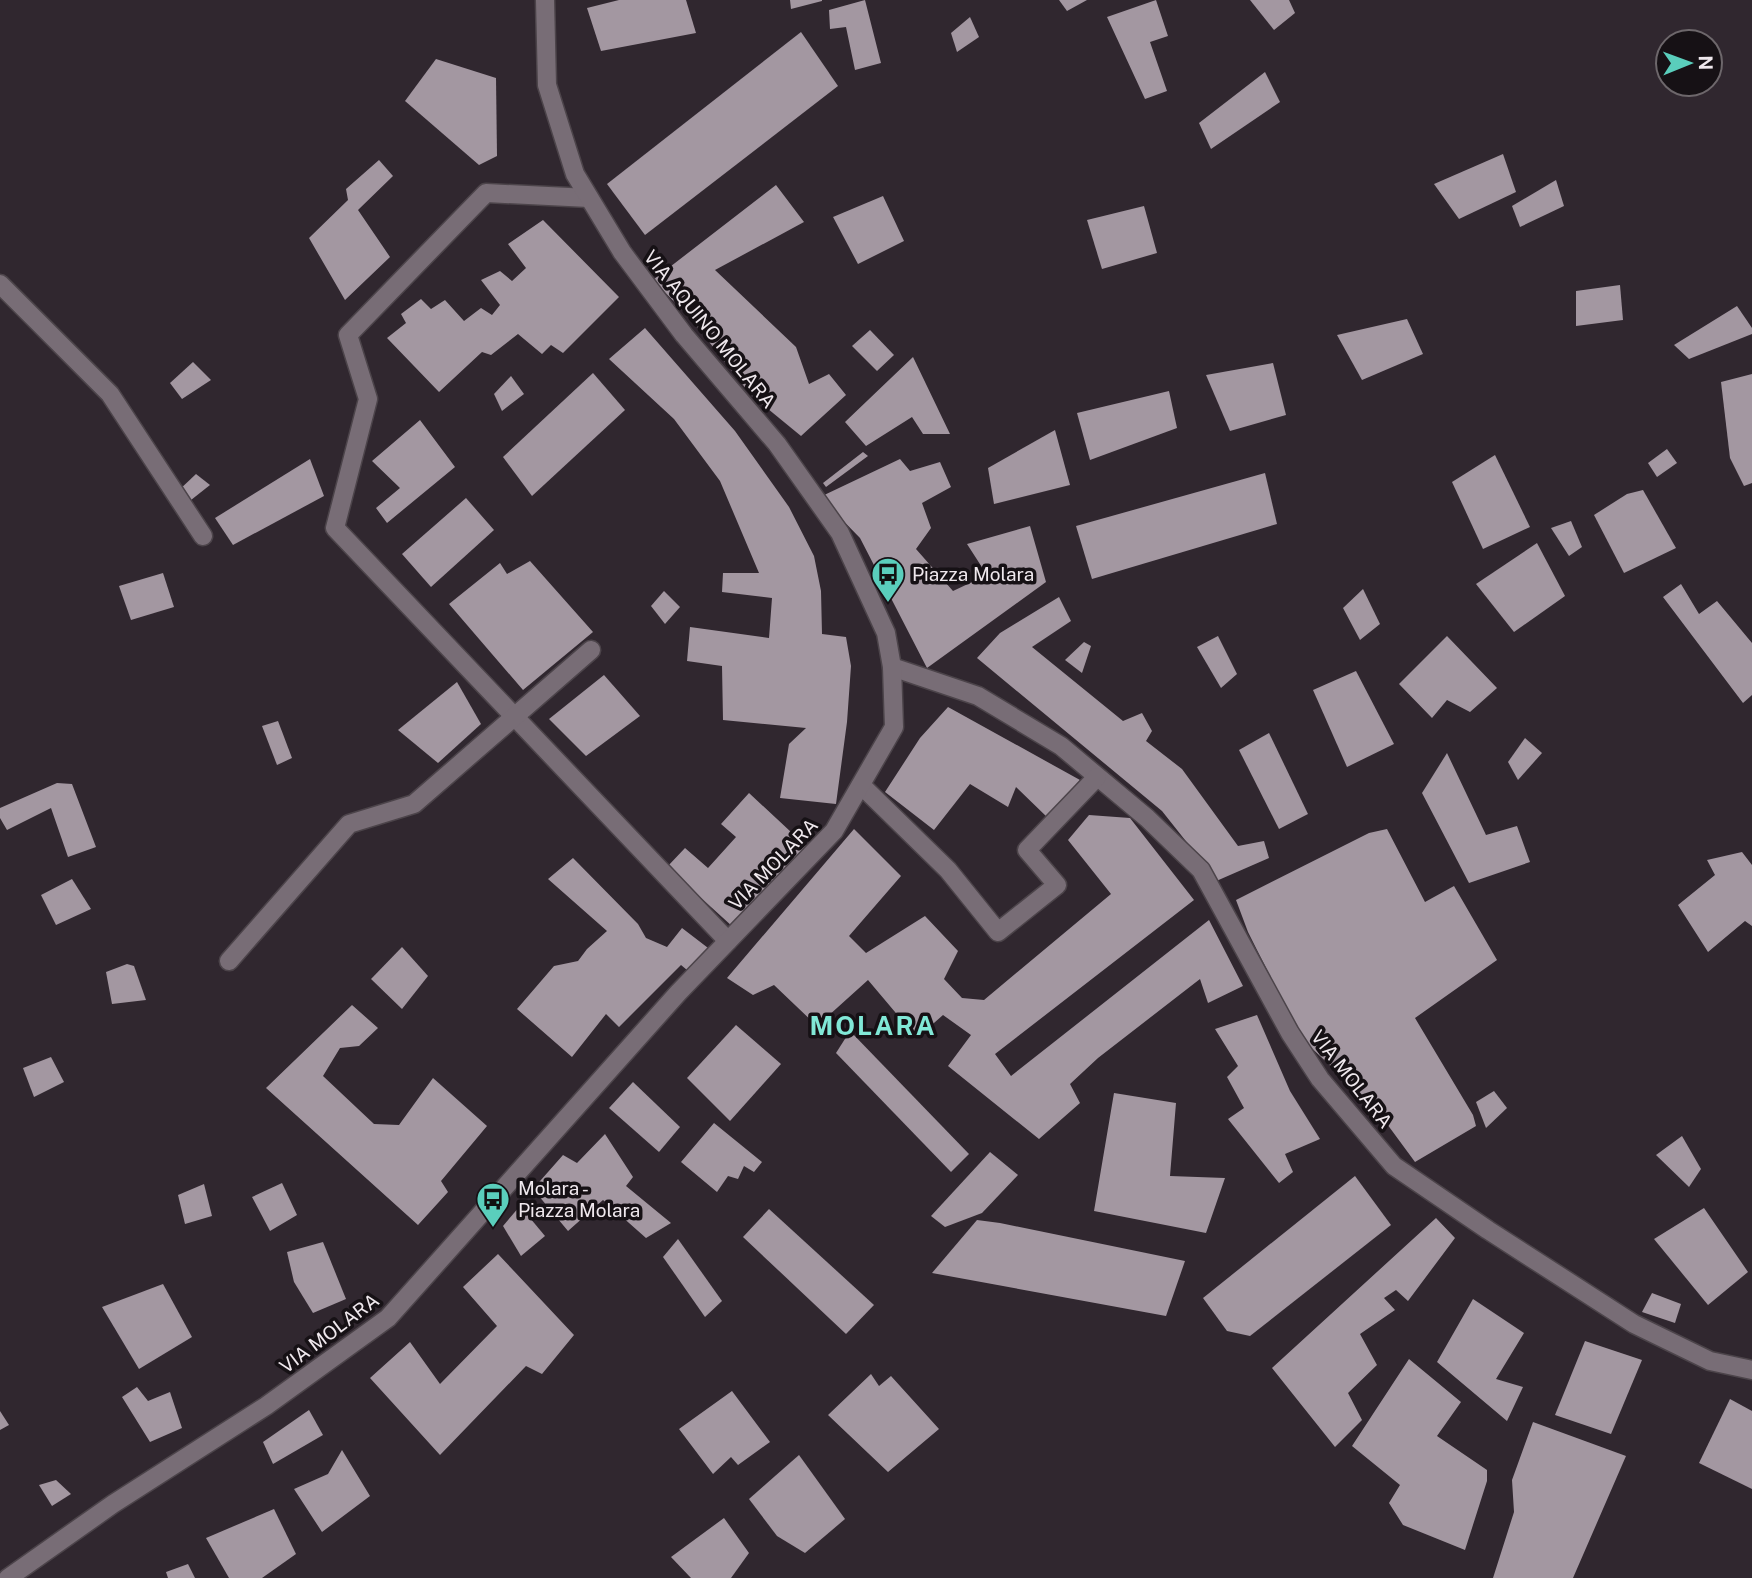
<svg xmlns="http://www.w3.org/2000/svg" width="1752" height="1578" viewBox="0 0 1752 1578" font-family="'Public Sans',sans-serif">
<rect width="100%" height="100%" fill="#30272f"/>
<g fill="#a397a1">
<polygon points="619,0 686,0 696,33 601,51 587,8"/>
<polygon points="790,0 822,0 822,1 791,9"/>
<polygon points="865,0 881,63 855,70 846,27 830,29 829,10"/>
<polygon points="1059,0 1087,0 1067,11"/>
<polygon points="1156,0 1168,36 1150,42 1167,91 1145,99 1107,17"/>
<polygon points="1250,0 1289,0 1295,13 1274,30"/>
<polygon points="970,17 979,37 957,52 951,33"/>
<polygon points="801,32 838,86 645,235 607,184"/>
<polygon points="436,59 496,78 497,156 479,165 405,101"/>
<polygon points="1265,72 1280,102 1211,149 1199,123"/>
<polygon points="1503,154 1516,192 1459,219 1434,184"/>
<polygon points="379,160 393,176 358,210 390,257 345,300 309,238 348,200 346,189"/>
<polygon points="1556,180 1564,206 1520,227 1512,206"/>
<polygon points="776,185 804,222 715,270 796,347 809,384 829,374 846,395 801,436 751,395 691,319 653,280"/>
<polygon points="883,196 904,241 858,264 833,217"/>
<polygon points="1144,206 1157,253 1102,269 1087,220"/>
<polygon points="543,220 619,297 563,353 551,345 542,354 518,334 491,355 482,352 439,392 387,338 406,323 401,314 421,299 431,309 445,300 464,321 481,308 492,315 500,305 481,280 500,271 512,281 526,268 508,244"/>
<polygon points="1620,285 1623,320 1576,326 1576,291"/>
<polygon points="1737,306 1752,328 1752,334 1689,359 1674,345"/>
<polygon points="1407,319 1423,354 1362,380 1337,335"/>
<polygon points="645,328 735,431 789,507 814,556 821,591 822,634 846,637 851,666 847,722 836,804 780,798 789,744 806,728 723,720 722,666 687,661 690,627 769,638 772,598 722,592 723,573 759,573 720,481 674,419 609,359"/>
<polygon points="870,330 894,355 877,371 852,346"/>
<polygon points="913,357 950,434 923,434 912,417 866,446 845,422"/>
<polygon points="193,362 211,380 182,399 170,383"/>
<polygon points="1273,363 1286,415 1230,431 1206,375"/>
<polygon points="593,373 625,410 532,496 503,457"/>
<polygon points="1752,374 1752,483 1744,486 1730,458 1721,382"/>
<polygon points="511,376 524,394 502,411 494,394"/>
<polygon points="1169,391 1177,428 1090,460 1077,413"/>
<polygon points="420,420 455,467 387,523 376,508 400,488 372,461"/>
<polygon points="1055,430 1070,485 994,504 988,468"/>
<polygon points="1667,449 1677,463 1657,477 1648,463"/>
<polygon points="863,452 868,456 826,487 823,483"/>
<polygon points="1495,455 1530,527 1483,549 1452,482"/>
<polygon points="310,459 324,496 233,545 215,518"/>
<polygon points="900,459 910,471 940,462 951,487 922,503 931,528 916,549 953,591 987,575 967,544 1030,526 1046,582 927,668 860,538 820,497"/>
<polygon points="1265,473 1277,524 1092,579 1076,526"/>
<polygon points="196,474 210,485 186,504 177,492"/>
<polygon points="1643,490 1676,548 1624,573 1594,515 1627,494"/>
<polygon points="466,498 494,530 431,587 402,554"/>
<polygon points="1571,521 1582,547 1569,556 1551,528"/>
<polygon points="1537,543 1565,596 1514,632 1476,584"/>
<polygon points="530,561 593,632 523,690 449,604 500,563 507,574"/>
<polygon points="163,573 174,607 131,620 119,586"/>
<polygon points="1681,584 1699,614 1717,601 1752,643 1752,695 1743,703 1663,597"/>
<polygon points="1363,589 1380,624 1360,640 1343,608"/>
<polygon points="664,591 680,607 665,624 651,606"/>
<polygon points="1059,597 1071,621 1032,647 1123,721 1142,713 1152,731 1146,741 1182,769 1238,846 1264,841 1269,858 1214,882 1204,864 1162,811 977,658 1000,633"/>
<polygon points="1218,636 1237,674 1221,688 1197,647"/>
<polygon points="1447,636 1497,688 1470,712 1447,700 1432,718 1399,684"/>
<polygon points="1084,642 1091,646 1082,673 1065,660"/>
<polygon points="1356,671 1394,744 1347,767 1313,690"/>
<polygon points="604,675 640,716 586,756 549,719"/>
<polygon points="457,682 481,724 438,763 398,730"/>
<polygon points="948,707 1080,780 1048,818 1016,787 1008,807 970,784 934,830 885,792 920,738"/>
<polygon points="278,721 292,758 277,765 262,726"/>
<polygon points="1269,733 1308,814 1279,829 1239,750"/>
<polygon points="1525,738 1542,753 1518,780 1508,762"/>
<polygon points="1447,753 1486,835 1517,826 1530,862 1469,883 1422,793"/>
<polygon points="57,783 72,784 96,847 68,857 51,808 7,830 0,818 0,808"/>
<polygon points="749,793 806,846 733,927 667,867 685,848 708,868 736,837 721,824"/>
<polygon points="1089,815 1130,818 1194,900 995,1054 1011,1076 1209,920 1243,986 1208,1003 1200,979 1098,1058 1070,1084 1080,1103 1039,1139 948,1066 971,1035 943,1015 917,1038 868,980 817,1026 774,985 753,995 727,978 854,829 901,876 849,936 866,953 925,916 958,951 944,979 962,998 984,1000 1111,894 1068,840"/>
<polygon points="1387,829 1425,902 1454,886 1497,960 1415,1018 1473,1115 1476,1126 1415,1162 1376,1109 1301,1038 1248,932 1236,900 1369,833"/>
<polygon points="1742,852 1752,865 1752,926 1745,921 1708,952 1678,905 1715,875 1707,860"/>
<polygon points="573,858 638,924 646,938 667,947 682,928 712,951 687,970 681,965 619,1027 606,1014 572,1057 517,1009 554,966 578,961 587,949 607,931 548,879"/>
<polygon points="72,879 91,909 56,925 41,895"/>
<polygon points="402,947 428,976 402,1009 371,979"/>
<polygon points="127,964 134,966 146,1000 112,1004 106,972"/>
<polygon points="352,1005 378,1028 359,1046 340,1048 323,1076 374,1124 399,1125 433,1078 487,1126 441,1181 448,1192 418,1225 266,1088"/>
<polygon points="1257,1015 1290,1091 1320,1139 1285,1154 1293,1172 1279,1183 1228,1119 1244,1108 1227,1077 1238,1066 1215,1029"/>
<polygon points="736,1025 781,1064 730,1121 687,1078"/>
<polygon points="850,1031 969,1154 951,1172 836,1053"/>
<polygon points="51,1057 64,1082 34,1097 23,1068"/>
<polygon points="633,1082 680,1127 659,1152 609,1108"/>
<polygon points="1494,1091 1507,1108 1486,1128 1476,1102"/>
<polygon points="1114,1093 1176,1103 1170,1176 1225,1178 1206,1233 1094,1211"/>
<polygon points="714,1123 762,1162 754,1172 744,1166 738,1179 728,1176 717,1192 681,1162"/>
<polygon points="605,1134 633,1177 626,1186 671,1223 646,1238 603,1200 568,1231 533,1189 563,1155 577,1163"/>
<polygon points="1682,1136 1701,1169 1689,1187 1656,1155"/>
<polygon points="990,1152 1018,1175 982,1213 945,1227 931,1216"/>
<polygon points="1355,1176 1391,1225 1250,1336 1227,1331 1203,1298"/>
<polygon points="282,1183 297,1215 270,1231 252,1197"/>
<polygon points="204,1184 212,1216 185,1224 178,1195"/>
<polygon points="520,1206 545,1236 521,1256 503,1226"/>
<polygon points="1704,1208 1748,1272 1708,1305 1654,1239"/>
<polygon points="769,1209 874,1305 846,1334 743,1237"/>
<polygon points="1436,1218 1455,1238 1408,1301 1396,1290 1384,1298 1395,1310 1360,1334 1377,1365 1348,1393 1362,1420 1335,1447 1272,1368"/>
<polygon points="977,1220 1000,1223 1185,1261 1166,1316 932,1273"/>
<polygon points="678,1239 722,1301 705,1317 663,1257"/>
<polygon points="323,1242 346,1299 313,1313 294,1282 287,1252"/>
<polygon points="498,1254 574,1335 542,1374 526,1366 440,1455 370,1378 410,1342 440,1384 497,1326 463,1287"/>
<polygon points="163,1284 192,1337 139,1369 102,1307"/>
<polygon points="1652,1293 1681,1304 1675,1323 1642,1312"/>
<polygon points="1473,1299 1524,1333 1496,1379 1523,1387 1507,1421 1437,1362"/>
<polygon points="1585,1341 1642,1360 1611,1434 1555,1415"/>
<polygon points="1409,1359 1461,1402 1437,1436 1487,1470 1487,1481 1465,1550 1403,1525 1389,1503 1400,1485 1352,1446"/>
<polygon points="871,1374 879,1386 891,1376 939,1429 888,1472 828,1415"/>
<polygon points="137,1387 148,1401 170,1392 182,1428 150,1442 122,1397"/>
<polygon points="732,1391 770,1442 738,1465 731,1457 713,1474 679,1429"/>
<polygon points="1730,1399 1752,1411 1752,1489 1699,1463"/>
<polygon points="309,1410 323,1435 273,1464 263,1442"/>
<polygon points="0,1411 9,1425 0,1430"/>
<polygon points="1533,1422 1626,1456 1573,1578 1493,1578 1514,1512 1512,1480"/>
<polygon points="342,1450 370,1496 322,1532 294,1489 328,1474"/>
<polygon points="799,1455 845,1519 805,1553 777,1536 749,1499"/>
<polygon points="56,1480 71,1494 52,1506 39,1485"/>
<polygon points="274,1509 296,1554 262,1578 229,1578 206,1538"/>
<polygon points="724,1518 749,1553 731,1578 691,1578 671,1557"/>
<polygon points="188,1564 195,1578 168,1578 166,1572"/>
</g>
<g fill="none" stroke-linecap="round" stroke-linejoin="round">
<defs>
<g id="street">
<polyline points="589,198 486,193 348,335 368,399 335,528 728,941"/>
<polyline points="0,284 110,394 203,536"/>
<polyline points="892,667 978,696 1061,746 1147,818 1201,870 1290,1033 1320,1079 1394,1166 1488,1230 1634,1324 1710,1361 1752,1370"/>
<polyline points="861,785 948,870 998,932 1057,885 1027,850 1097,777"/>
<polyline points="229,961 349,824 414,804 591,650"/>
</g>
<polyline id="secondary" points="8,1578 113,1504 266,1406 388,1318 678,993 834,831 894,727 892,667 886,633 840,533 777,444 684,335 622,252 575,174 547,85 545,0"/>
</defs>
<use href="#street" stroke="#4c444a" stroke-width="21"/>
<use href="#secondary" stroke="#4c444a" stroke-width="21"/>
<use href="#street" stroke="#786d76" stroke-width="18"/>
<use href="#secondary" stroke="#786d76" stroke-width="18"/>
</g>
<defs>
<symbol id="bus-pin" viewBox="-11 -11 22 30"><path d="M0 17L-7.5 6A9.5 9.5 0 1 1 7.5 6Z" fill="#5acebc" stroke="#161115"/><path d="M-5-6H5V4H4V6H2V4H-2V6H-4V4H-5ZM-3.5-4V0h7V-4ZM-3.5 1.2v1.5H-2V1.2ZM2 1.2v1.5H3.5V1.2Z" fill="#111"/></symbol>
</defs>
<g fill-rule="evenodd">
<use href="#bus-pin" x="869" y="555" width="38" height="52"/>
<use href="#bus-pin" x="474" y="1180" width="38" height="52"/>
</g>
<g text-anchor="middle" stroke-width="7" stroke-linejoin="round" paint-order="stroke">
<g font-size="19" fill="#efe8ed" stroke="#161115">
<text transform="translate(710 329) rotate(51)" y="7">VIA AQUINO MOLARA</text>
<text transform="translate(773 864) rotate(-46)" y="7">VIA MOLARA</text>
<text transform="translate(1352 1079) rotate(52)" y="7">VIA MOLARA</text>
<text transform="translate(329 1333) rotate(-37)" y="7">VIA MOLARA</text>
</g>
<g font-size="19" fill="#efe8ed" stroke="#161115" text-anchor="start">
<text x="912" y="581">Piazza Molara</text>
<text x="518" y="1195">Molara -<tspan x="518" dy="22">Piazza Molara</tspan></text>
</g>
<g font-size="26" font-weight="bold" letter-spacing="2" fill="#81e8d7" stroke="#161115">
<text x="873" y="1035">MOLARA</text>
</g>
</g>
<g transform="translate(1689 63) rotate(89)"><circle r="33" fill="#161115" stroke="#6d676b" stroke-width="2"/>
<path d="M0-5L12 26L0 18L-12 26Z" fill="#5acebc"/>
<text y="-10" font-size="19" font-weight="bold" text-anchor="middle" fill="#efe8ed">N</text>
</g>
</svg>
